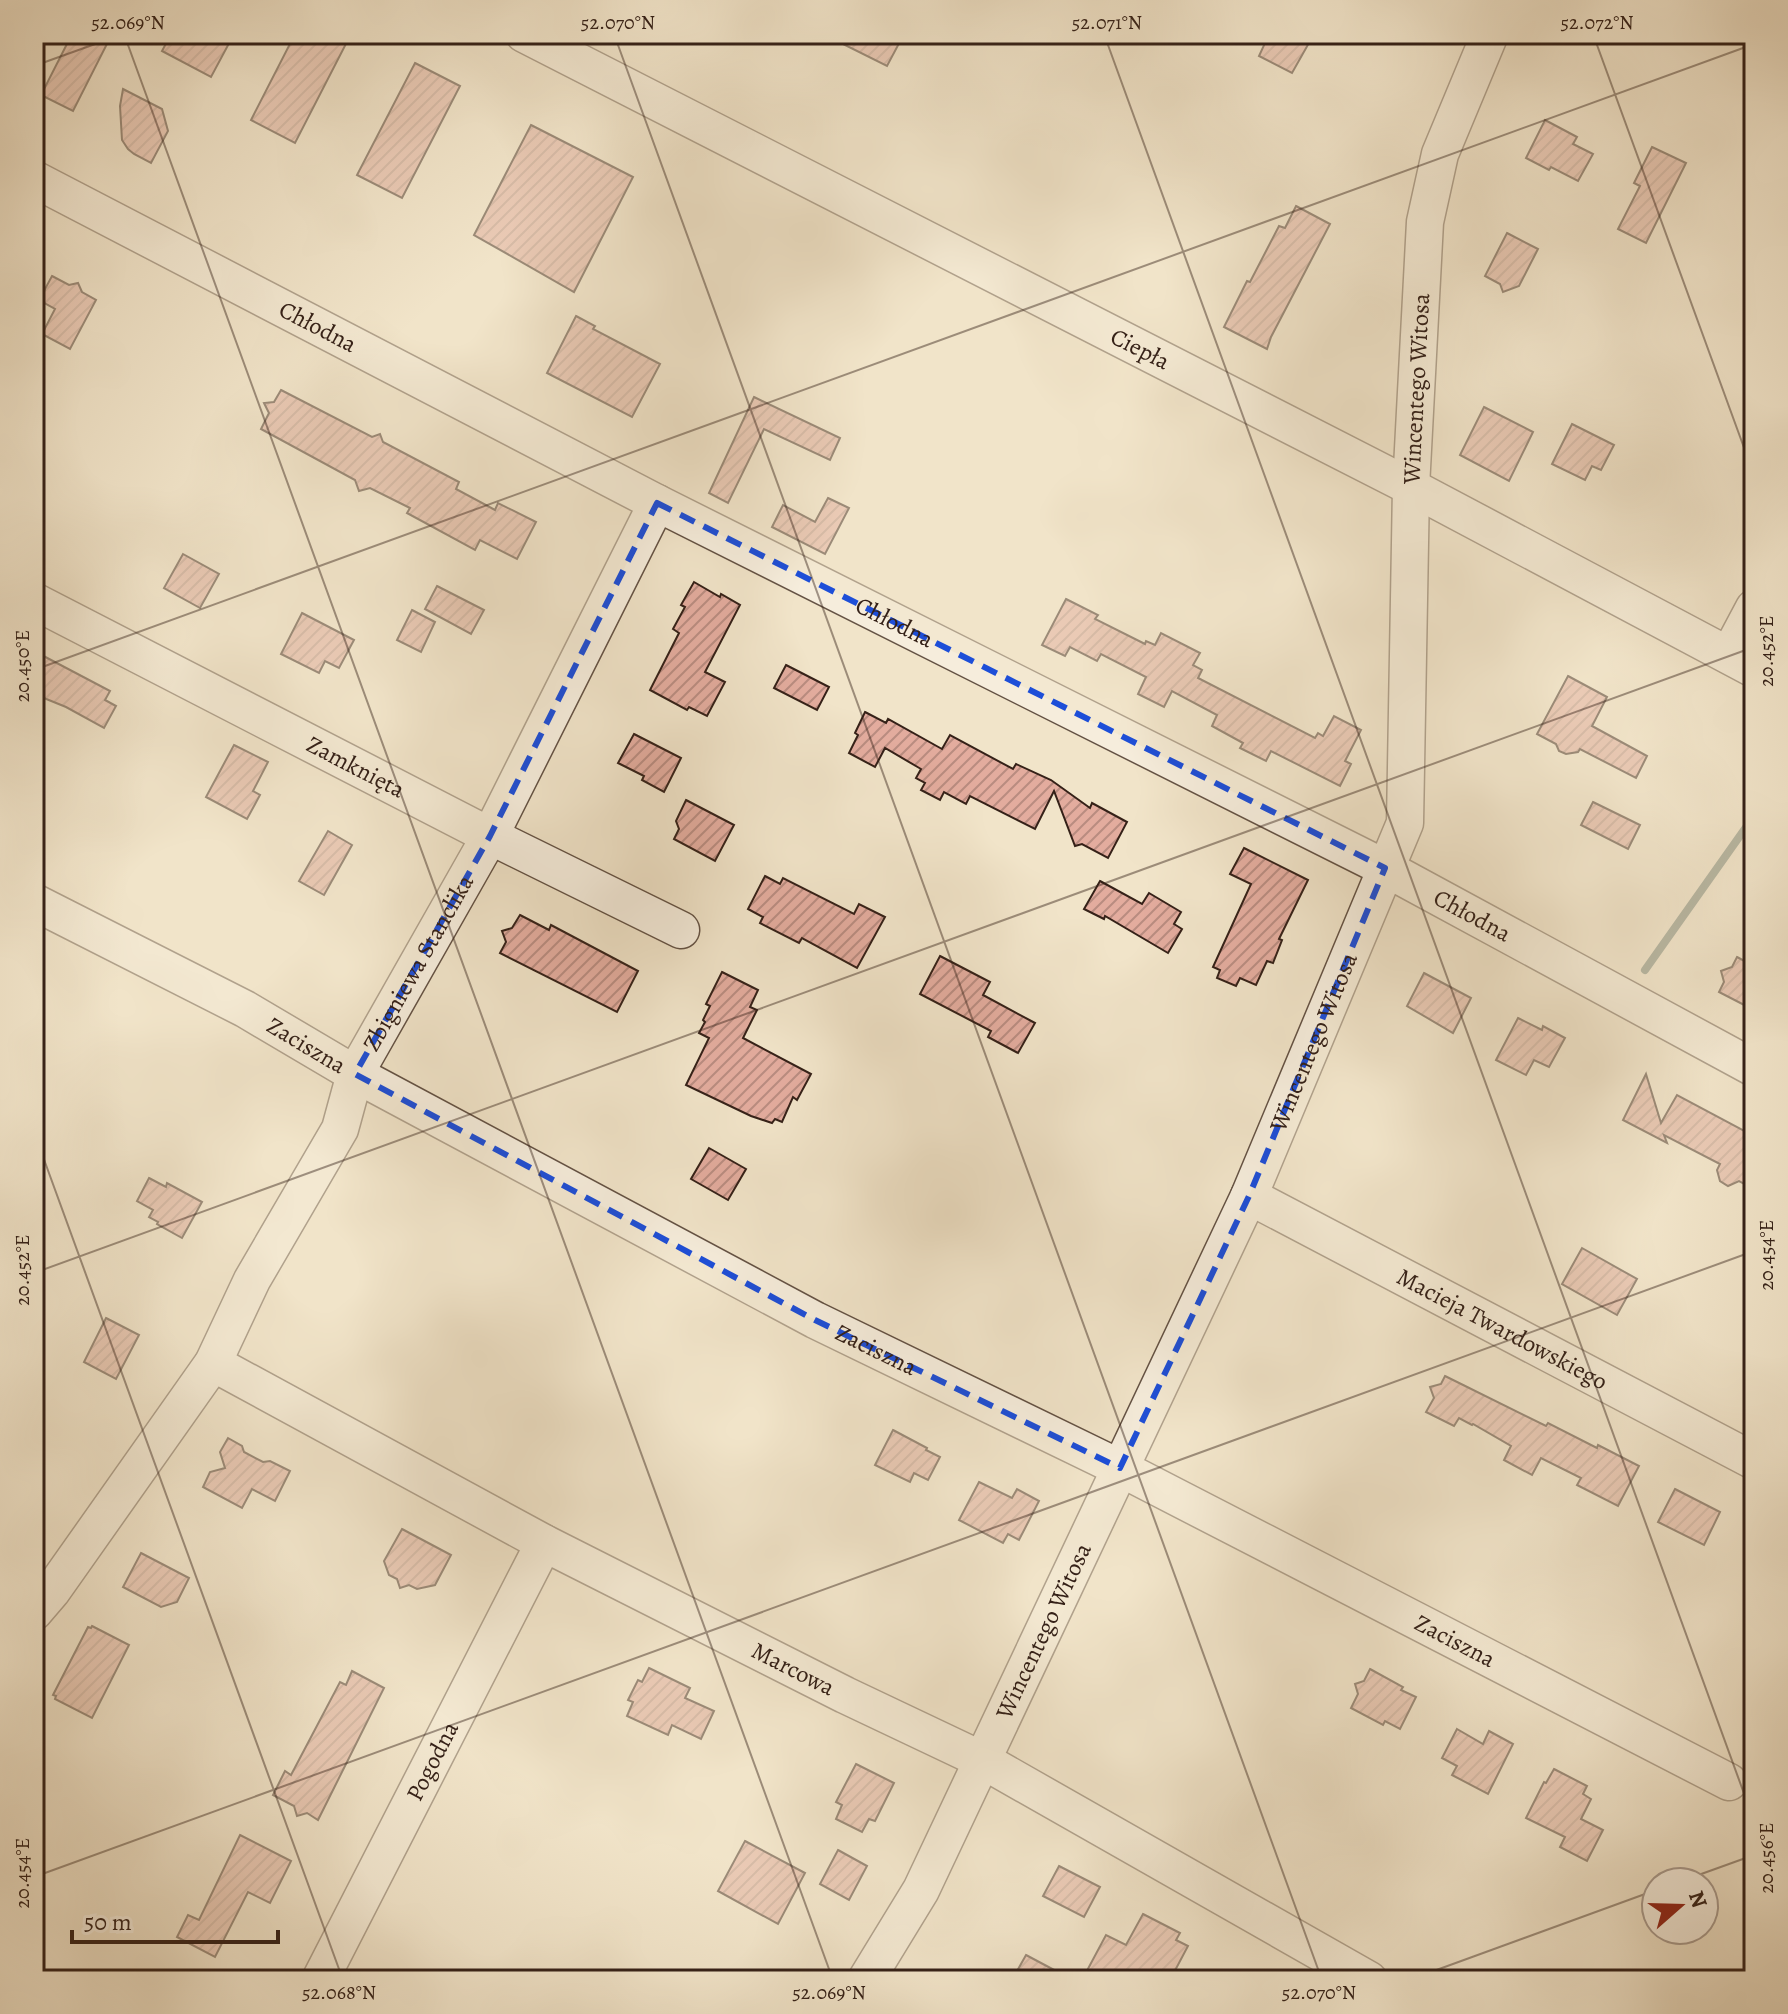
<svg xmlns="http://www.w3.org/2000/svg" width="1788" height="2014" viewBox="0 0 1788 2014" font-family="Alegreya,serif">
<defs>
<pattern id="building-hatch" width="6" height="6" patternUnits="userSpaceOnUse" patternTransform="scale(2)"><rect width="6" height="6" fill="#e3ac9e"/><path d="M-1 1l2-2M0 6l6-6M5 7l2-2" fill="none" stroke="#b98c80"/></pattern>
</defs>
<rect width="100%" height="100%" fill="#f1e4c9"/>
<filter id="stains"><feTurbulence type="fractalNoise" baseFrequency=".0025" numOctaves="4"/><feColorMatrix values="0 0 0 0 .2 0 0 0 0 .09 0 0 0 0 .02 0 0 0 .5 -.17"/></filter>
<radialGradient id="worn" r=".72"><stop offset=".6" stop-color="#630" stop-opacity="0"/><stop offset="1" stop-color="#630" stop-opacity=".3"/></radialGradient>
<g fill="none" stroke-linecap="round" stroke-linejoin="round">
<polyline stroke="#738073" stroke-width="8" points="1645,970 1754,816"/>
</g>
<g fill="url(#building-hatch)" stroke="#352118" stroke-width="2">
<polygon points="72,34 112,34 73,111 41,95"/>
<polygon points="171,34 234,34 211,77 162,51"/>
<polygon points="295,34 351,34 295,143 251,120"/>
<polygon points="823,34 904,34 887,66"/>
<polygon points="1254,34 1314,34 1292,73 1259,56 1266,41"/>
<polygon points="415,63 460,86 402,198 357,175"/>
<polygon points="123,89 162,109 168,131 151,163 134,154 128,149 122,140 120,106"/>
<polygon points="1545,120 1577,137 1573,144 1593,154 1578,181 1551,167 1549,170 1526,158"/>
<polygon points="531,125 633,177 574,292 474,235"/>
<polygon points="1652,147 1686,163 1646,243 1618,229 1640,186 1634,183"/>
<polygon points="1296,206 1330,224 1271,337 1267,349 1224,327 1247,281 1250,282 1279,226 1285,228"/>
<polygon points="1507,233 1538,249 1519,286 1503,292 1500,284 1485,276"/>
<polygon points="52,276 69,285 78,283 82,292 96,300 70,349 42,334 55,309 39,300"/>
<polygon points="576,316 595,326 593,329 660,364 632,417 547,373"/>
<polygon points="281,390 372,437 380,434 383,442 459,482 456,489 495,510 498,503 536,522 517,559 480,540 475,550 407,513 410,508 370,488 359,491 355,480 261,429 269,413 264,403 274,402"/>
<polygon points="754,397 840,438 830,460 764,429 728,503 709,493"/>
<polygon points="1484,407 1533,432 1509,481 1460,455"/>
<polygon points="1572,424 1614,445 1601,470 1592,466 1585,480 1552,464"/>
<polygon points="828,498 849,508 825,554 772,527 783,505 815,522"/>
<polygon points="183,554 219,574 200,608 164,588"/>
<polygon points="694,582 720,597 721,594 740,605 705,672 725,682 707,716 689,707 687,710 650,690 679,633 673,629 685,607 681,605"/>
<polygon points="437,586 484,610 471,634 425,609"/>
<polygon points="1066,599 1098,615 1095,619 1145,644 1146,641 1155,645 1161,633 1200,653 1193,665 1202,670 1198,678 1315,738 1318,733 1323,736 1334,716 1361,730 1345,761 1351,764 1340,786 1271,751 1266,761 1240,748 1243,743 1212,726 1217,715 1172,691 1164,707 1138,694 1146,677 1101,654 1097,661 1070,647 1065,656 1042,645"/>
<polygon points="412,610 435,622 421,652 397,640"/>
<polygon points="302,613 354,640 339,668 325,661 319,673 281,654"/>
<polygon points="34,651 110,691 105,700 116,706 104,728 66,707 34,694"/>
<polygon points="786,665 829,687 817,710 774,688"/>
<polygon points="1568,676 1607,697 1592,726 1647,756 1636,778 1580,749 1578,752 1566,754 1559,751 1556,744 1537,734"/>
<polygon points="865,712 886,723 888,719 942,749 950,735 1013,769 1016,764 1051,780 1090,808 1092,803 1127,822 1108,858 1082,844 1075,846 1054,791 1035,829 970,796 966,804 944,792 940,800 921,790 925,783 916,778 921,769 885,748 875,767 849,753 858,735 855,733"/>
<polygon points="634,734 681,758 664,792 642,780 644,776 618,763"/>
<polygon points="234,745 268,762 253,791 260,795 247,819 206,797"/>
<polygon points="686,800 734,825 715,861 674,839 679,829 676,821"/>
<polygon points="1593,802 1640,825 1628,849 1581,825"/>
<polygon points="328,831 352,845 324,895 299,881"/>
<polygon points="1244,848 1308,880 1279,939 1282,940 1273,963 1267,961 1256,985 1240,978 1236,986 1217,978 1220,970 1213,967 1251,884 1230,874"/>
<polygon points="765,876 780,884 783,878 854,914 859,904 885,917 857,968 802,938 799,943 760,923 763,917 748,909"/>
<polygon points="1100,881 1142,904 1149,893 1181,912 1174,924 1182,929 1168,953 1105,916 1104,919 1084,909"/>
<polygon points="520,915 549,930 551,925 638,971 617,1012 500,953 506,942 502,931 512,928"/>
<polygon points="940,956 990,982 983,995 1035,1023 1018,1053 988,1037 991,1031 920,994"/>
<polygon points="1737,957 1754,966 1754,1010 1719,992 1724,982 1721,971 1732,967"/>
<polygon points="722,972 758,990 750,1007 757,1010 743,1038 811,1074 797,1100 793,1097 782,1122 775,1119 772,1123 751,1116 686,1085 709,1038 699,1033 705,1022 703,1020 710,1006 706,1004"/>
<polygon points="1424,973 1471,998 1453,1033 1407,1006"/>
<polygon points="1518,1018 1542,1030 1543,1026 1565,1038 1549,1067 1534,1060 1526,1075 1496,1060"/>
<polygon points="1646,1074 1661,1123 1677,1095 1754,1136 1754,1189 1739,1181 1728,1186 1720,1181 1717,1170 1720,1164 1664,1135 1667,1143 1623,1120"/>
<polygon points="709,1148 746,1169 728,1200 691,1179"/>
<polygon points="149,1178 166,1187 167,1183 202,1202 182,1238 157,1224 158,1222 149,1217 153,1210 137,1201"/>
<polygon points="1582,1248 1637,1279 1617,1315 1562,1284"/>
<polygon points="106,1318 139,1335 116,1379 84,1362"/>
<polygon points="1445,1376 1546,1426 1548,1423 1597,1448 1598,1445 1639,1466 1618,1506 1577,1485 1581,1478 1541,1458 1532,1475 1504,1460 1511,1446 1473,1424 1472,1425 1459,1418 1454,1426 1426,1412 1434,1398 1430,1387 1441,1384"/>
<polygon points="893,1430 927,1448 926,1450 940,1457 928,1480 914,1473 910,1482 875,1465"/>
<polygon points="228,1438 242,1446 244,1452 263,1462 270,1461 290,1471 275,1501 252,1489 242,1508 203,1487 210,1472 225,1468 220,1452"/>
<polygon points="979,1482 1012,1498 1017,1489 1039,1501 1019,1540 1008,1534 1003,1543 959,1520"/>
<polygon points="1675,1489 1720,1512 1704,1545 1658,1522"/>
<polygon points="402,1529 451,1555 435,1585 417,1589 409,1585 400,1588 397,1579 389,1575 384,1561"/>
<polygon points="141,1553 189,1578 177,1602 161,1607 123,1587"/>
<polygon points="92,1626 129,1645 92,1718 55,1699 56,1696 53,1695 88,1627 91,1628"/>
<polygon points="649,1668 690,1688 685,1698 714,1711 701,1739 672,1725 668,1735 627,1716 633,1702 628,1700 638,1680 642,1682"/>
<polygon points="1370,1669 1403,1687 1401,1690 1416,1697 1400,1729 1385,1721 1383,1725 1351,1708 1358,1694 1355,1684 1364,1681"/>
<polygon points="352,1671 384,1688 318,1820 307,1813 297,1816 294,1806 273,1795 285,1771 291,1775 340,1682 346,1685"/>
<polygon points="1457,1729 1483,1744 1489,1731 1513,1744 1488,1794 1452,1775 1457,1766 1442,1758"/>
<polygon points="856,1764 894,1783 875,1821 869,1819 862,1832 836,1819 842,1805 836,1802"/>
<polygon points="1554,1769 1587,1786 1583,1794 1591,1799 1581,1819 1603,1830 1587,1861 1560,1847 1565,1837 1526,1818 1544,1782 1546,1783"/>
<polygon points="240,1835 291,1861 270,1903 248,1892 215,1957 177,1937 188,1915 199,1920"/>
<polygon points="745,1841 805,1873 778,1924 718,1891"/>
<polygon points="838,1850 867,1866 849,1900 820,1884"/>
<polygon points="1059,1866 1100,1887 1084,1917 1043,1896"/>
<polygon points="1143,1914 1180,1933 1176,1940 1188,1946 1170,1980 1082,1980 1106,1935 1126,1945"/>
<polygon points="1026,1955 1073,1980 1012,1980"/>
</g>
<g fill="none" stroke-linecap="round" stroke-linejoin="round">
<defs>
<g id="minor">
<path id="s1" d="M524,34L1411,487L1754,669"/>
<path id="s2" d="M34,179L657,503L1385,868L1754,1068"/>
<path id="s3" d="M34,601L490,836L681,930"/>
<polyline points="1729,655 1754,608"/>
<path id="s4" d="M34,902L245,1009L355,1074L815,1320L1120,1468L1729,1782"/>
<path id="s5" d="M1249,1196L1754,1461"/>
<path id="s6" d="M213,1363L544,1543L845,1695L982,1760L1369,1980"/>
<path id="s7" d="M34,1612L52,1591L213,1363L252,1280L340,1129L355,1074L490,836L657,503"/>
<path id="s8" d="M320,1980L544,1543"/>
<path id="s9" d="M866,1980L921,1890L1249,1196L1405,823L1411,487L1425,222L1440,154L1490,34"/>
</g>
</defs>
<use href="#minor" stroke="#645244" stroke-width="39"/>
<use href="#minor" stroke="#f6eddc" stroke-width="36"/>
</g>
<path d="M0 0H1788V2014H0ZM657,503L1385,868L1249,1196L1120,1468L815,1320L355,1074L490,836Z" fill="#f1e4c9" fill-opacity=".55" fill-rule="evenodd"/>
<path fill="none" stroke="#1d4ed8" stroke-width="6" stroke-dasharray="16 10" stroke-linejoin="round" d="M657,503L1385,868L1249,1196L1120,1468L815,1320L355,1074L490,836Z"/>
<path fill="none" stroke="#352118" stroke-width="2" stroke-opacity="0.45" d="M124,34L833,1980M614,34L1322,1980M1104,34L1754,1821M1593,34L1754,475M34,66L123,34M34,670L1754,44M34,1132L343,1980M34,1273L1754,647M34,1877L1754,1251M1679,1882L1754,1855M1409,1980L1656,1890"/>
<g text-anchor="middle" stroke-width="6" stroke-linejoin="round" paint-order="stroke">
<g font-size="24" fill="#352118" stroke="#f6eddc">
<text dy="8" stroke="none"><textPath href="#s2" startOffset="320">Chłodna</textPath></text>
<text dy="8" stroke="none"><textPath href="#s1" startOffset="692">Ciepła</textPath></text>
<text dy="8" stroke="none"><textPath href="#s9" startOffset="1712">Wincentego Witosa</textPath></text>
<text dy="8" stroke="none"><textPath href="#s2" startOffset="968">Chłodna</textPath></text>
<text dy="8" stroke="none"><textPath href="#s3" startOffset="362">Zamknięta</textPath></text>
<text dy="8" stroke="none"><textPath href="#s2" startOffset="1616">Chłodna</textPath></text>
<text dy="8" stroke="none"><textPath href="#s7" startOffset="758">Zbigniewa Stanclika</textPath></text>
<text dy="8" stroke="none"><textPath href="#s9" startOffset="1040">Wincentego Witosa</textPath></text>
<text dy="8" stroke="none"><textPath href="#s4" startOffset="308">Zaciszna</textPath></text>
<text dy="8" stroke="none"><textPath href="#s5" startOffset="286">Macieja Twardowskiego</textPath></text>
<text dy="8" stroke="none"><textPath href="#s4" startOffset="954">Zaciszna</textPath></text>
<text dy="8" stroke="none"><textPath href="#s9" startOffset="392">Wincentego Witosa</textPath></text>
<text dy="8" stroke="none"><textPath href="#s4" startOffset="1602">Zaciszna</textPath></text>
<text dy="8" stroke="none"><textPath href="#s6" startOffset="656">Marcowa</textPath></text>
<text dy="8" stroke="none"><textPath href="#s8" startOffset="246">Pogodna</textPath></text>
</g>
</g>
<rect width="1788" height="2014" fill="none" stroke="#f1e4c9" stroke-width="88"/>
<g transform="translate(1680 1906) rotate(70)"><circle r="38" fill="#f6eddc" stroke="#a99b8e" stroke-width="2"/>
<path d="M0-6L14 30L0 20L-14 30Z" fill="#8f2418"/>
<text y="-12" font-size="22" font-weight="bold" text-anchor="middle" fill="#352118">N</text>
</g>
<path d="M72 1930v12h206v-12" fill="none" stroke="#352118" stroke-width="4"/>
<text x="84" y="1930" font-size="24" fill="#352118" stroke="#f6eddc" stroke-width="6" paint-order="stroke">50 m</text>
<rect x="44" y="44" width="1700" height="1926" fill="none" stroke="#352118" stroke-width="3"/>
<g font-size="20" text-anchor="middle" fill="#352118">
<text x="128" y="29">52.069°N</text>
<text x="618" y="29">52.070°N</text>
<text x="1107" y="29">52.071°N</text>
<text x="1597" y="29">52.072°N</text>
<text transform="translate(1766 651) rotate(-90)" y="7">20.452°E</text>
<text transform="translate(22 666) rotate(-90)" y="7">20.450°E</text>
<text transform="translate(1766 1255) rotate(-90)" y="7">20.454°E</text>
<text transform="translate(22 1270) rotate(-90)" y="7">20.452°E</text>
<text transform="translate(1766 1858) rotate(-90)" y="7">20.456°E</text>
<text transform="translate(22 1873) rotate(-90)" y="7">20.454°E</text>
<text x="339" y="1999">52.068°N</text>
<text x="829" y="1999">52.069°N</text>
<text x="1319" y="1999">52.070°N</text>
</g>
<rect width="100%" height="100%" filter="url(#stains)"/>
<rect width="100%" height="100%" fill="url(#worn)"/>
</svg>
